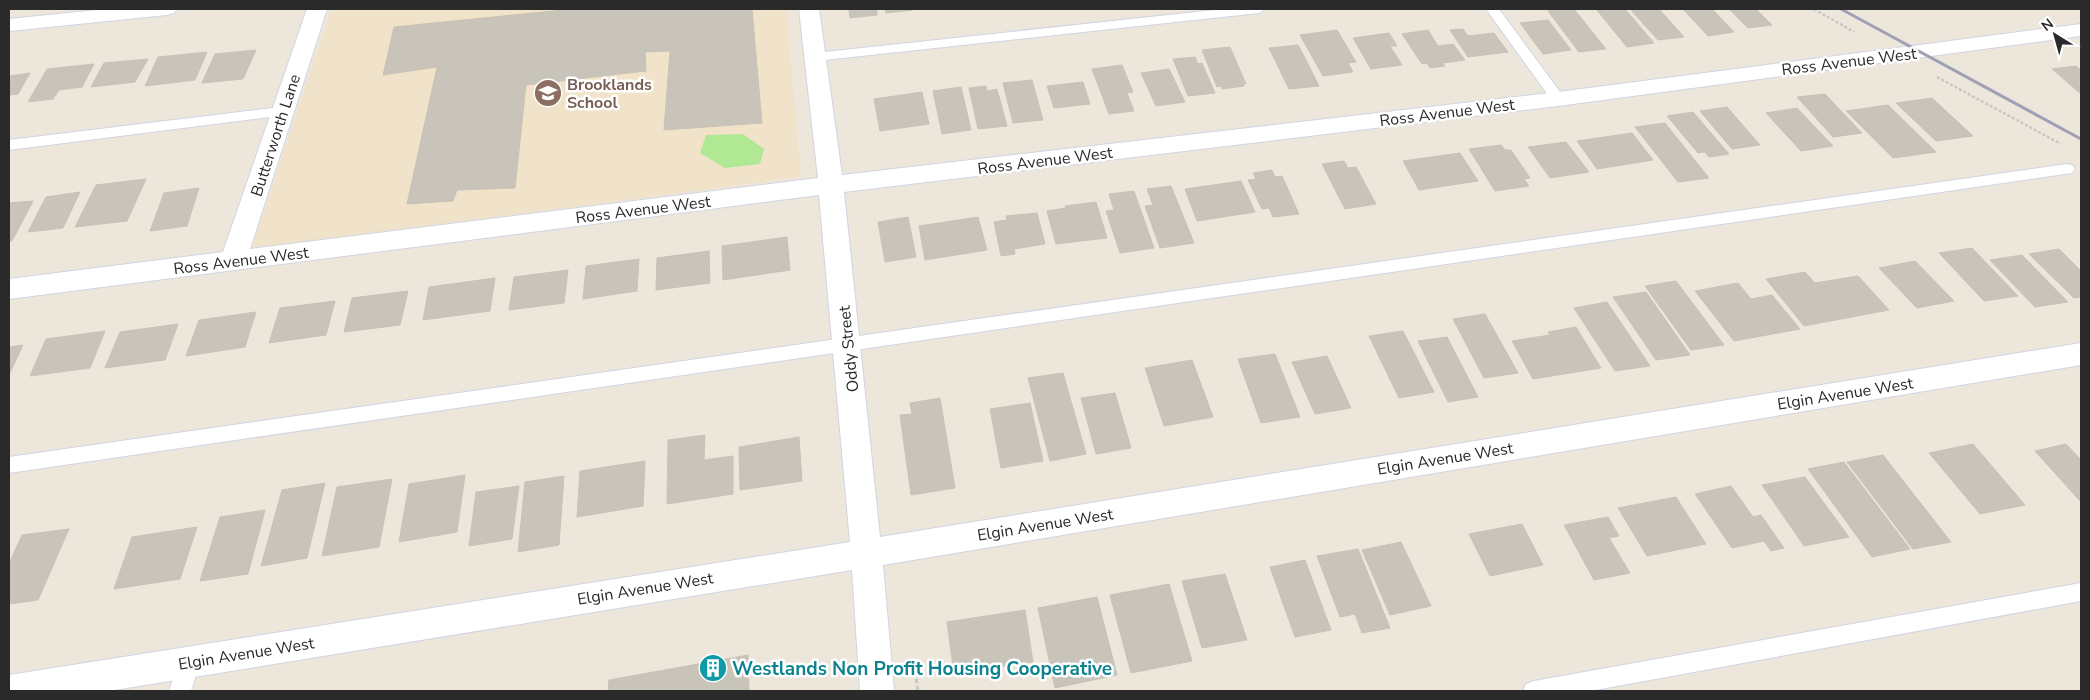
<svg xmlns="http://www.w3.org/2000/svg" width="2090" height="700" viewBox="0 0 2090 700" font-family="'Nunito Sans',sans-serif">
<rect width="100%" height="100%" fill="#ede6db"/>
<polygon fill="#f0e3ca" points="331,9 786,9 801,177 252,249"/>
<polygon fill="#b1e894" points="743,134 764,149 760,164 725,168 700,153 706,135"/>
<g fill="#c8c4ba" stroke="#c9c2b5">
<polygon points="573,9 752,9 762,123 664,130 670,51 645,52 646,71 526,85 515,188 457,190 453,201 407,204 437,67 383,75 394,27"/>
<polygon points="849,9 877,9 877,15 850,18"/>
<polygon points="885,9 913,9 913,10 886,13"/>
<polygon points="1574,9 1606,49 1579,52 1548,11"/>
<polygon points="1596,9 1625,9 1654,43 1627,47"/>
<polygon points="1630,9 1659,9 1684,37 1658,40"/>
<polygon points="1683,9 1712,9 1734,32 1708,36"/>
<polygon points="1729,9 1756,9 1772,25 1748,28"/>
<polygon points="1548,20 1571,50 1543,54 1520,23"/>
<polygon points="1463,29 1468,36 1494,33 1508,52 1468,57 1450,30"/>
<polygon points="1337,30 1356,62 1348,63 1353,72 1323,76 1300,35"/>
<polygon points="1428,30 1438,46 1453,44 1465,60 1443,63 1445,66 1430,68 1427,63 1422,64 1402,34"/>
<polygon points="1389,33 1397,46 1390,46 1402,65 1371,69 1353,38"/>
<polygon points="1298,45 1306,60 1319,86 1289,89 1269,48"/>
<polygon points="1230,47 1246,84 1243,84 1244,86 1222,89 1221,86 1217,87 1202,50"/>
<polygon points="256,50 243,79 202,83 215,54"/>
<polygon points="207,52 195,80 145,86 158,57"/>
<polygon points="1195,57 1198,64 1202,63 1215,93 1188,96 1173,59"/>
<polygon points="148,59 135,82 91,87 104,63"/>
<polygon points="94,64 82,87 59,90 53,99 28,102 47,69"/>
<polygon points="1122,65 1133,92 1127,93 1134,111 1109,114 1092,69"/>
<polygon points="2076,66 2081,70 2081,94 2052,69"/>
<polygon points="1169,69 1185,102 1156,106 1141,73"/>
<polygon points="30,73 18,94 9,95 9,76"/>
<polygon points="1032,80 1043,120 1013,123 1003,83"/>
<polygon points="1083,82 1090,104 1054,108 1047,86"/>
<polygon points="986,86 987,91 997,89 1007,126 978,129 969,88"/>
<polygon points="961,87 971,130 942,134 933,91"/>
<polygon points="922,92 929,124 880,131 874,99"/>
<polygon points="1825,94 1862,133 1833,137 1797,97"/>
<polygon points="1932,98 1973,136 1936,141 1896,103"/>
<polygon points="1888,105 1936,152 1893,158 1846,111"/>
<polygon points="1727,107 1760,145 1732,149 1700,111"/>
<polygon points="1797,108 1833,146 1801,151 1766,113"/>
<polygon points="1693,112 1729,154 1709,157 1705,152 1698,153 1667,116"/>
<polygon points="1665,123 1709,178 1678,182 1635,127"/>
<polygon points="1632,133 1653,160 1597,169 1577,141"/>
<polygon points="1566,142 1589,172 1550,178 1528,147"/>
<polygon points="1501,145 1505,150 1511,150 1530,178 1524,179 1529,186 1495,191 1469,149"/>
<polygon points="1460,153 1478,181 1419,190 1403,161"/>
<polygon points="1344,161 1348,168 1356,167 1376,204 1345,209 1322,164"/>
<polygon points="1272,170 1275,177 1282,176 1299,214 1273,217 1269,208 1262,209 1248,180 1256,179 1253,173"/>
<polygon points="146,179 127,221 75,227 96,185"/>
<polygon points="1241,181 1255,212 1197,221 1185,189"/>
<polygon points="1171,186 1194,243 1160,248 1145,206 1153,205 1147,189"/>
<polygon points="199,188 187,226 150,231 164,193"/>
<polygon points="1134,191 1154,248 1120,253 1106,211 1114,210 1109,194"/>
<polygon points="80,192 63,228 28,232 46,197"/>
<polygon points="33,201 12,241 9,241 9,203"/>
<polygon points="1096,202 1107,238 1056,244 1047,211 1066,208 1065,206"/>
<polygon points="1037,213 1045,244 1014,249 1015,254 1001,256 994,222 1007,220 1006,216"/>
<polygon points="908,217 916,257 885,262 878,222"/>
<polygon points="978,217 987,250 925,260 919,226"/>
<polygon points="787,237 790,270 723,280 722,246"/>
<polygon points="1972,248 2018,296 1984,301 1939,253"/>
<polygon points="2059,249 2081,271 2081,297 2074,298 2029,254"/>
<polygon points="709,251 710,283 656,290 657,258"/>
<polygon points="2022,255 2068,302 2035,307 1990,260"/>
<polygon points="639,259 637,291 583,299 586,266"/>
<polygon points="1915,261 1954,301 1917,308 1879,268"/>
<polygon points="568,270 564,303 509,310 514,277"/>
<polygon points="1805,272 1815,283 1858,276 1889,310 1804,326 1766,279"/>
<polygon points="495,278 490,311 423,320 429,287"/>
<polygon points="1676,281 1724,345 1691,350 1645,286"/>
<polygon points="1738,283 1751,299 1772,295 1800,329 1734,341 1695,291"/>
<polygon points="408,291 400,325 344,332 352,298"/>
<polygon points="1646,292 1690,355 1656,360 1613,297"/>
<polygon points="335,301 326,335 269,343 280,308"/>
<polygon points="1607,302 1650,366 1615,371 1574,308"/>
<polygon points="256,312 245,347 186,356 199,320"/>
<polygon points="1485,314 1518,373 1484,378 1453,319"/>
<polygon points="178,324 165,360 105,368 120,332"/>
<polygon points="1576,327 1601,368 1533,379 1512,341 1550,335 1548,332"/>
<polygon points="105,331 90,368 30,376 46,339"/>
<polygon points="1403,331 1434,392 1399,398 1369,336"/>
<polygon points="1447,337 1478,397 1448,402 1418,341"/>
<polygon points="23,345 9,375 9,347"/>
<polygon points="1275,354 1300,417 1261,423 1238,359"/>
<polygon points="1327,356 1351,408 1315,414 1292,362"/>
<polygon points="1192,360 1213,417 1164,426 1145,368"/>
<polygon points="1063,373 1086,454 1050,461 1028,378"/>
<polygon points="1115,393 1131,448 1096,454 1081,398"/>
<polygon points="940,398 955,488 911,495 900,415 912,414 910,403"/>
<polygon points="1030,403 1043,461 1001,468 990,409"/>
<polygon points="705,435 704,460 733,456 733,494 667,504 668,440"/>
<polygon points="799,437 802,481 740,490 739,447"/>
<polygon points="1973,444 2025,505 1980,514 1929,453"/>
<polygon points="2066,444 2081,460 2081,502 2035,451"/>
<polygon points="1883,455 1951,542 1913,549 1847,462"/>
<polygon points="645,461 643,506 577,517 580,471"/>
<polygon points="1844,462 1910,549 1872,557 1808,469"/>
<polygon points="465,475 457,532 399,542 409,484"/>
<polygon points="564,476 559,545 518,552 525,482"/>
<polygon points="1805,477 1849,537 1804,546 1762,485"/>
<polygon points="392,479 379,547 322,556 337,487"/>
<polygon points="325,483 307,558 261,566 282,490"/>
<polygon points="519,486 512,539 469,546 476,492"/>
<polygon points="1731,486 1753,517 1761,515 1784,548 1771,551 1764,541 1732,548 1695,494"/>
<polygon points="1676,497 1706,544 1647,556 1618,508"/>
<polygon points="265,510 248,574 200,581 220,517"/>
<polygon points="1608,517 1619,536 1609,538 1630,573 1594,580 1564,525"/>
<polygon points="1522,524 1543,565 1490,576 1469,534"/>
<polygon points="197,527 180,579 114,589 132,537"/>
<polygon points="69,529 38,600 9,604 9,564 22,535"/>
<polygon points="1401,542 1431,606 1390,615 1362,550"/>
<polygon points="1358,549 1390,628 1362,633 1355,614 1340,617 1317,556"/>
<polygon points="1305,560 1331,630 1295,637 1270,567"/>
<polygon points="1225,574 1247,640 1202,648 1182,581"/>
<polygon points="1169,584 1192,661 1131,673 1110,595"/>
<polygon points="1097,597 1117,675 1055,688 1038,608"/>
<polygon points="1025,610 1033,662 954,674 947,622"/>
<polygon points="748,655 749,691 608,691 609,680"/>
</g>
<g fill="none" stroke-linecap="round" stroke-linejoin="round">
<defs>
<g id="lane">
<polygon points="1224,9 1266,9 1259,13 815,61 810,60 808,57 810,54 815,53"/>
<polygon points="1486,9 1499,9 1563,96 1565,99 1563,102 1553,102"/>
<polygon points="281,107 286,109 288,112 286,115 9,150 9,140"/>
<polygon points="2067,164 2072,165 2075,169 2072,173 9,473 9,457"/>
<polygon points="2081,583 2081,601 1590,691 1523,691 1526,684 1534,681"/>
<polygon points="189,652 197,655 200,662 191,691 169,691 181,655"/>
</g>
<g id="street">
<polygon points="107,9 177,9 174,13 167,15 9,31 9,19"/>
<polygon points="307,9 327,9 250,249 818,178 799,9 819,9 842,175 1558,92 2081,24 2081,36 1558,106 844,192 880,537 2081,343 2081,365 883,565 894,691 860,691 852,570 108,691 9,691 9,675 850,542 819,195 9,299 9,279 223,252"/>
</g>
</defs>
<use href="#lane" stroke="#d1d4e4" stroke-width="2"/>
<use href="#street" stroke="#d1d4e4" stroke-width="2"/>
<g stroke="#c8c8c8" stroke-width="2.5" stroke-dasharray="3 2" stroke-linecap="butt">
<polyline points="1814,9 1854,32"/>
<polyline points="1937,77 2061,144"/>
</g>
<polyline stroke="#c8c8c8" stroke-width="3" stroke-dasharray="4.5 2.5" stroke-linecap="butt" points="914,665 918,691"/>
<use href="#lane" fill="#fff" fill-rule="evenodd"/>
<use href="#street" fill="#fff" fill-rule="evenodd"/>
<polyline stroke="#9ea1b6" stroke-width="3" points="1841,9 2081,139"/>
</g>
<defs>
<symbol id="school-disc" viewBox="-11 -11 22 22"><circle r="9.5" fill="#8d6e63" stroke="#fff"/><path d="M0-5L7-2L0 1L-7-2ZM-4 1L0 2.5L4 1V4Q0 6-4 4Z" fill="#fff"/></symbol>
<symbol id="building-disc" viewBox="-11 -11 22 22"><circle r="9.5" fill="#0f9aa8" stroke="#fff"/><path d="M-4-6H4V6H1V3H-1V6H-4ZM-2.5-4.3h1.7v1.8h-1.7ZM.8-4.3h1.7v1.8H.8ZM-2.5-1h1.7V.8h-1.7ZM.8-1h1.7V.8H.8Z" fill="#fff"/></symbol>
</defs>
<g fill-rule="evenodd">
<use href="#school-disc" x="532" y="77" width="32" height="32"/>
<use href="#building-disc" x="697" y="652" width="32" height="32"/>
</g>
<g text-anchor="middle" stroke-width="5" stroke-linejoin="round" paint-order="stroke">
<g font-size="16" fill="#2a2a2a" stroke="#fff">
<text transform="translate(1849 61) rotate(-7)" y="6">Ross Avenue West</text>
<text transform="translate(1447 112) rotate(-7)" y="6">Ross Avenue West</text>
<text transform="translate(275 135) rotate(-72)" y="6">Butterworth Lane</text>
<text transform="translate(1045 160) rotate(-7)" y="6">Ross Avenue West</text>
<text transform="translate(643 209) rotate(-7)" y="6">Ross Avenue West</text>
<text transform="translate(241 260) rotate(-7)" y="6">Ross Avenue West</text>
<text transform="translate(848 349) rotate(-96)" y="6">Oddy Street</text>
<text transform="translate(1845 393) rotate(-9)" y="6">Elgin Avenue West</text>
<text transform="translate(1445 458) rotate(-9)" y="6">Elgin Avenue West</text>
<text transform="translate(1045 524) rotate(-9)" y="6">Elgin Avenue West</text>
<text transform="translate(645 588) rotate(-9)" y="6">Elgin Avenue West</text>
<text transform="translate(246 653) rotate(-9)" y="6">Elgin Avenue West</text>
</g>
<g font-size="16" font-weight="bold" fill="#785e54" stroke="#fff" text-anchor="start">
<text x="567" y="90">Brooklands<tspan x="567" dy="18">School</tspan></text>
</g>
<g font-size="19" font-weight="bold" fill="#0d838f" stroke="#fff" text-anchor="start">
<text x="732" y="675">Westlands Non Profit Housing Cooperative</text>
</g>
</g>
<rect width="2090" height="700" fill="none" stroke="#2a2a2a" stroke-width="20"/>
<g transform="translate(2055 35) rotate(323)" stroke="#ffffff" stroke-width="4" paint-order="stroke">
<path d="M0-4L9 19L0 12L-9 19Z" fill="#2a2a2a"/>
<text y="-8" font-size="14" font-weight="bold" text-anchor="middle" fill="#2a2a2a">N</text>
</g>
</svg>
